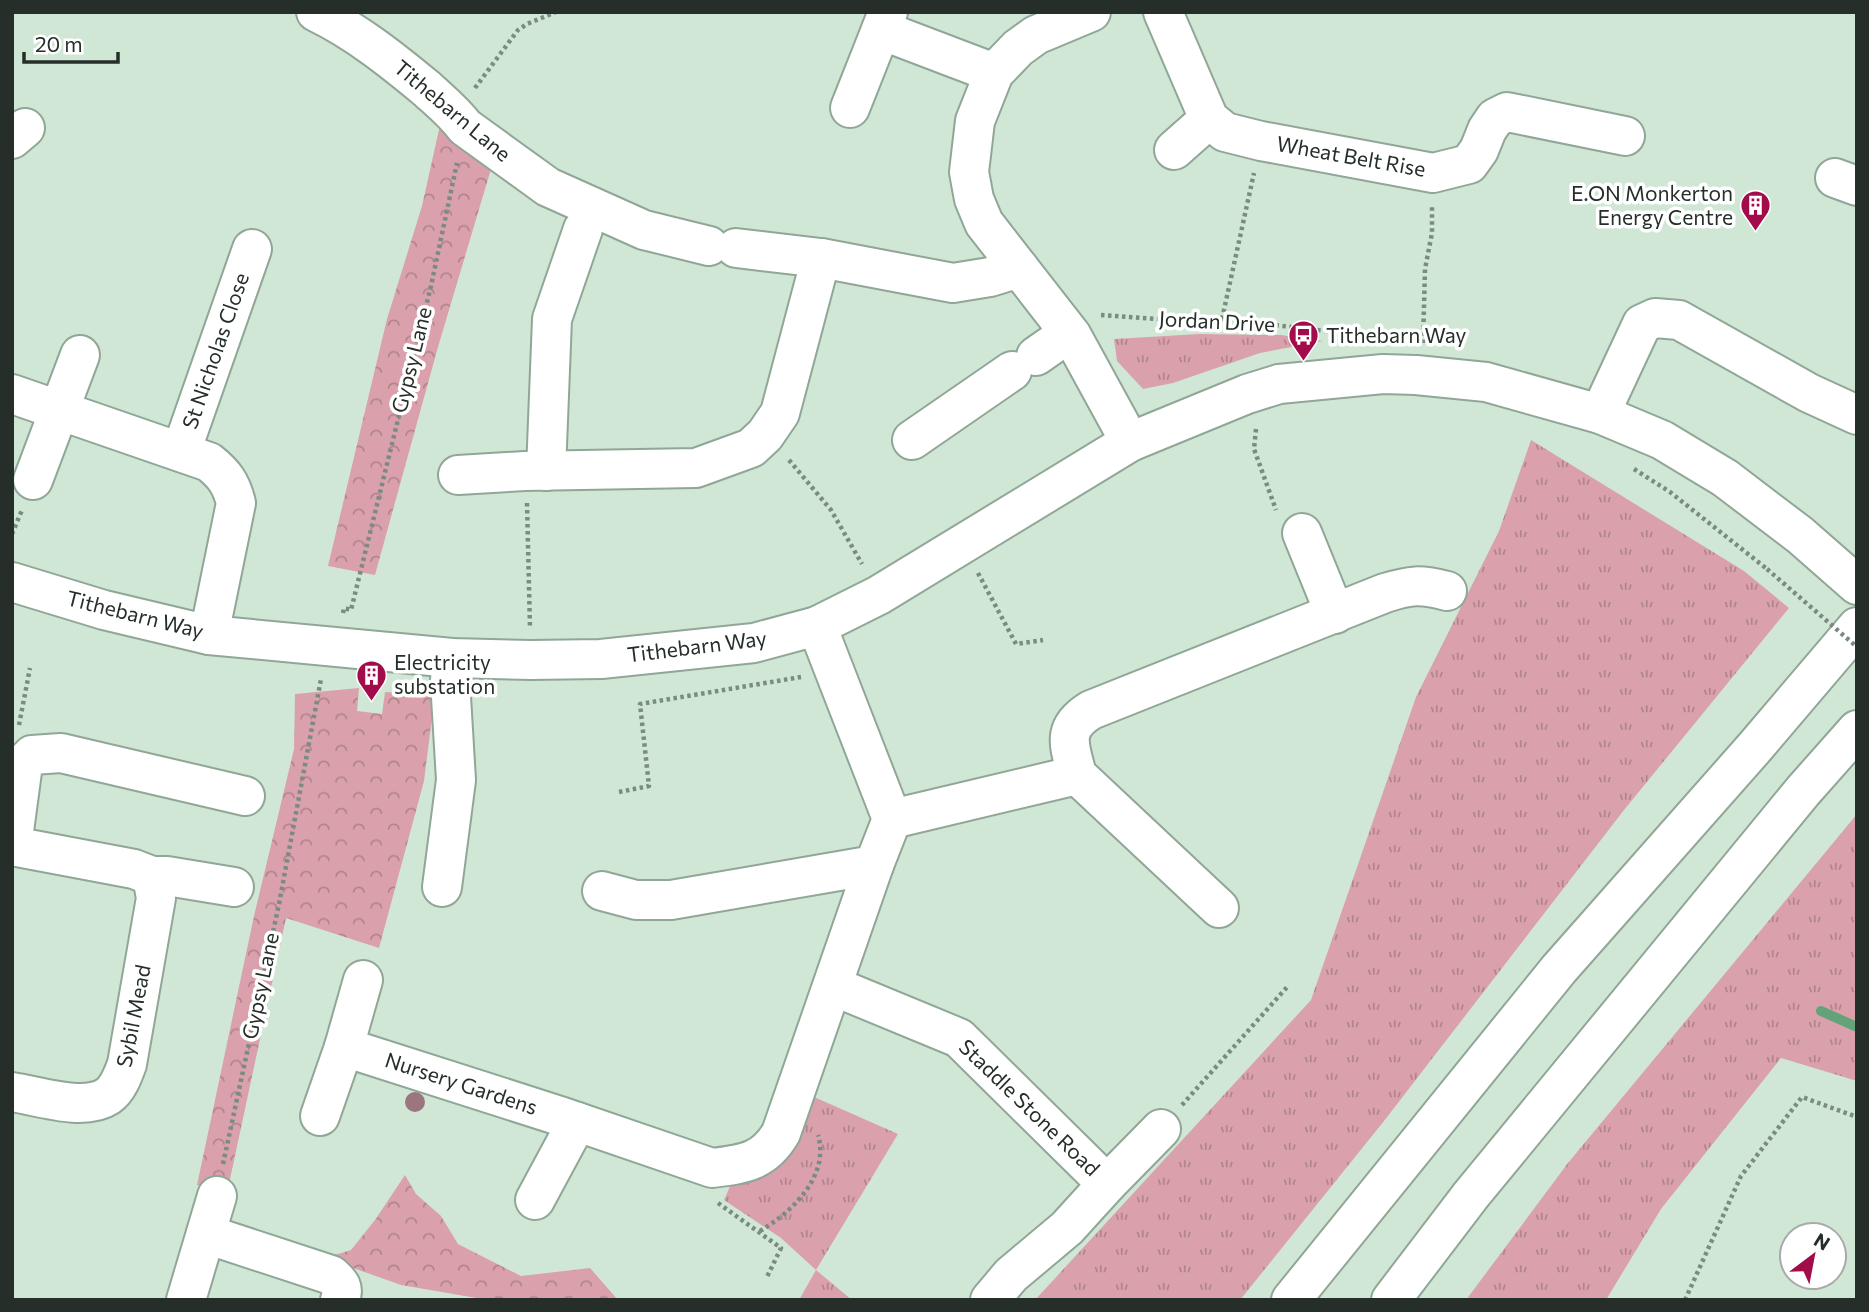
<svg xmlns="http://www.w3.org/2000/svg" width="1869" height="1312" viewBox="0 0 1869 1312" font-family="Commissioner,sans-serif">
<defs>
<pattern id="grass-tufts" width="24" height="20" patternUnits="userSpaceOnUse" patternTransform="scale(1.75)"><rect width="24" height="20" fill="#daa1ac"/><path d="M3 7l-1-3M5 7V3M7 7l1-3M15 17l-1-3M17 17v-4M19 17l1-3" fill="none" stroke="#b1848c"/></pattern>
<pattern id="forest-crowns" width="20" height="18" patternUnits="userSpaceOnUse" patternTransform="scale(1.75)"><rect width="20" height="18" fill="#daa1ac"/><path d="M2 6a3 3 0 1 1 6 0M12 15a3 3 0 1 1 6 0" fill="none" stroke="#b1848c"/></pattern>
</defs>
<rect width="100%" height="100%" fill="#d0e7d6"/>
<g fill="url(#grass-tufts)">
<polygon points="1199,334 1281,335 1323,341 1260,353 1173,383 1143,389 1117,361 1114,339"/>
<polygon points="1531,440 1744,571 1789,608 1624,810 1384,1121 1240,1300 1035,1300 1311,1000 1416,697 1499,531"/>
<polygon points="1857,814 1857,1081 1781,1058 1661,1209 1606,1300 1466,1300 1568,1163"/>
<polygon points="805,1093 898,1134 816,1270 852,1300 799,1300 816,1270 781,1238 724,1200 735,1175"/>
</g>
<g fill="url(#forest-crowns)">
<polygon points="442,116 494,159 438,347 375,575 328,566 387,319 422,206"/>
<polygon points="359,688 357,711 382,714 385,692 435,694 424,781 379,948 286,918 227,1193 197,1185 254,916 294,749 295,694"/>
<polygon points="405,1175 416,1194 441,1216 458,1244 521,1276 590,1268 618,1300 488,1300 401,1285 325,1258 351,1250 375,1220"/>
</g>
<g fill="none" stroke-linecap="round" stroke-linejoin="round">
<polyline stroke="#64a379" stroke-width="10" points="1821,1011 1857,1027"/>
<defs>
<g id="minor">
<path d="M316,12C357,32 392,60 427,89C440,101 454,112 465,127L548,187L644,230L709,246"/>
<polyline points="1091,12 1036,35 1018,48 994,73 975,121 969,172 974,199 984,223 1072,336 1130,442"/>
<polyline points="1163,12 1209,119 1225,132 1261,141 1433,173 1469,164 1479,150 1487,130 1495,118 1507,112 1625,136"/>
<polyline points="881,30 994,73"/>
<polyline points="850,108 888,12"/>
<polyline points="12,139 25,128"/>
<polyline points="1174,150 1209,119"/>
<polyline points="1835,178 1857,186"/>
<polyline points="736,248 821,258 953,283 990,277 1019,268"/>
<polyline points="1036,356 1069,333"/>
<path d="M12,394L209,462C224,474 231,483 236,503L209,635"/>
<polyline points="1600,414 1642,324 1655,318 1679,320 1809,393 1857,415"/>
<polyline points="912,440 1012,371"/>
<polyline points="181,452 252,249"/>
<polyline points="546,471 552,319 583,229"/>
<polyline points="458,475 525,471 696,468 751,448 765,435 780,413 821,258"/>
<polyline points="33,480 80,355"/>
<polyline points="1302,533 1335,614"/>
<polyline points="12,582 104,610 209,635 452,658 531,660 601,659 754,643 817,626 879,595 1130,442 1247,394 1279,384 1383,374 1416,375 1486,382 1600,414 1662,440 1725,478 1800,535 1857,585"/>
<polyline points="892,819 1077,775"/>
<path d="M12,846L134,869L152,876L156,898L127,1064C123,1075 118,1089 108,1096C84,1112 39,1096 12,1092"/>
<polyline points="12,846 23,764 32,755 61,753 245,796"/>
<polyline points="152,876 167,876 234,887"/>
<polyline points="442,887 456,780 450,680 452,658"/>
<polyline points="602,891 636,900 671,900 874,865 892,819 817,626"/>
<path d="M1219,908L1077,775C1070,746 1060,729 1091,710L1385,593C1411,585 1420,584 1447,591"/>
<path d="M363,980L344,1047L563,1117L712,1168C744,1164 764,1162 781,1133L874,865"/>
<polyline points="833,986 959,1038 1107,1184 1161,1129"/>
<polyline points="320,1116 344,1047"/>
<polyline points="535,1200 577,1122"/>
<path d="M206,1234L331,1275C340,1283 345,1287 340,1300"/>
<polyline points="186,1300 217,1196"/>
<polyline points="990,1300 1011,1275 1067,1228 1107,1184"/>
</g>
<g id="highway">
<polyline points="1291,1300 1559,969 1755,747 1857,627"/>
<polyline points="1391,1300 1471,1195 1803,791 1857,730"/>
</g>
</defs>
<use href="#minor" stroke="#90a696" stroke-width="42"/>
<use href="#highway" stroke="#90a696" stroke-width="42"/>
<g stroke="#7b8b80" stroke-width="4.5" stroke-dasharray="3.5 3.5" stroke-linecap="butt">
<polyline points="475,88 518,30 527,24 556,12"/>
<polyline points="1101,315 1170,320 1222,319 1378,337"/>
<polyline points="1222,319 1254,173"/>
<polyline points="1423,343 1425,269 1432,233 1432,205"/>
<polyline points="1256,429 1254,449 1276,510"/>
<polyline points="789,460 831,510 862,564"/>
<polyline points="1634,469 1670,492 1767,569"/>
<polyline points="527,503 530,628"/>
<polyline points="12,534 22,510"/>
<polyline points="978,573 1016,644 1043,640"/>
<polyline points="343,613 344,608 351,610 431,286 457,163"/>
<polyline points="19,725 30,668"/>
<polyline points="619,792 649,786 640,704 801,677"/>
<polyline points="1182,1105 1288,986"/>
<polyline points="223,1164 279,904 321,679"/>
<polyline points="718,1203 781,1248 766,1279"/>
<path d="M760,1231C792,1212 830,1176 818,1135"/>
<polyline points="1685,1300 1741,1176 1802,1097 1857,1117"/>
</g>
<use href="#minor" stroke="#fff" stroke-width="38"/>
<use href="#highway" stroke="#fff" stroke-width="38"/>
<polyline stroke="#7b8b80" stroke-width="4.5" stroke-dasharray="3.5 3.5" stroke-linecap="butt" points="1767,569 1857,647"/>
</g>
<circle fill="#9b767e" cx="415" cy="1102" r="10"/>
<defs>
<symbol id="building-pin" viewBox="-11 -11 22 30"><path d="M0 17L-7.5 6A9.5 9.5 0 1 1 7.5 6Z" fill="#a30c4a" stroke="#fff"/><path d="M-4-6H4V6H1V3H-1V6H-4ZM-2.5-4.3h1.7v1.8h-1.7ZM.8-4.3h1.7v1.8H.8ZM-2.5-1h1.7V.8h-1.7ZM.8-1h1.7V.8H.8Z" fill="#fff"/></symbol>
<symbol id="bus-pin" viewBox="-11 -11 22 30"><path d="M0 17L-7.5 6A9.5 9.5 0 1 1 7.5 6Z" fill="#a30c4a" stroke="#fff"/><path d="M-5-6H5V4H4V6H2V4H-2V6H-4V4H-5ZM-3.5-4V0h7V-4ZM-3.5 1.2v1.5H-2V1.2ZM2 1.2v1.5H3.5V1.2Z" fill="#fff"/></symbol>
</defs>
<g fill-rule="evenodd">
<use href="#building-pin" x="1738" y="188" width="35" height="47"/>
<use href="#bus-pin" x="1286" y="318" width="35" height="47"/>
<use href="#building-pin" x="354" y="658" width="35" height="47"/>
</g>
<g text-anchor="middle" stroke-width="7" stroke-linejoin="round" paint-order="stroke">
<g font-size="21" fill="#252e28" stroke="#fff">
<text transform="translate(452 111) rotate(40)" y="7">Tithebarn Lane</text>
<text transform="translate(1351 157) rotate(10)" y="7">Wheat Belt Rise</text>
<text transform="translate(1217 322) rotate(3)" y="7">Jordan Drive</text>
<text transform="translate(216 351) rotate(-71)" y="7">St Nicholas Close</text>
<text transform="translate(412 360) rotate(-76)" y="7">Gypsy Lane</text>
<text transform="translate(135 615) rotate(14)" y="7">Tithebarn Way</text>
<text transform="translate(697 647) rotate(-7)" y="7">Tithebarn Way</text>
<text transform="translate(261 986) rotate(-78)" y="7">Gypsy Lane</text>
<text transform="translate(134 1016) rotate(-79)" y="7">Sybil Mead</text>
<text transform="translate(461 1084) rotate(18)" y="7">Nursery Gardens</text>
<text transform="translate(1029 1108) rotate(44)" y="7">Staddle Stone Road</text>
</g>
<g font-size="21" fill="#252e28" stroke="#fff" text-anchor="start">
<text x="1733" y="201" text-anchor="end">E.ON Monkerton<tspan x="1733" dy="24">Energy Centre</tspan></text>
<text x="1326" y="343">Tithebarn Way</text>
<text x="394" y="670">Electricity<tspan x="394" dy="24">substation</tspan></text>
</g>
</g>
<rect width="1869" height="1312" fill="none" stroke="#252e28" stroke-width="28"/>
<g transform="translate(1813 1256) rotate(32)"><circle r="33" fill="#ffffff" stroke="#a8aba9" stroke-width="2"/>
<path d="M0-5L12 26L0 18L-12 26Z" fill="#a30c4a"/>
<text y="-10" font-size="19" font-weight="bold" text-anchor="middle" fill="#252e28">N</text>
</g>
<path d="M24 52v10h94v-10" fill="none" stroke="#252e28" stroke-width="3.5"/>
<text x="35" y="52" font-size="21" fill="#252e28" stroke="#ffffff" stroke-width="5" paint-order="stroke">20 m</text>
</svg>
